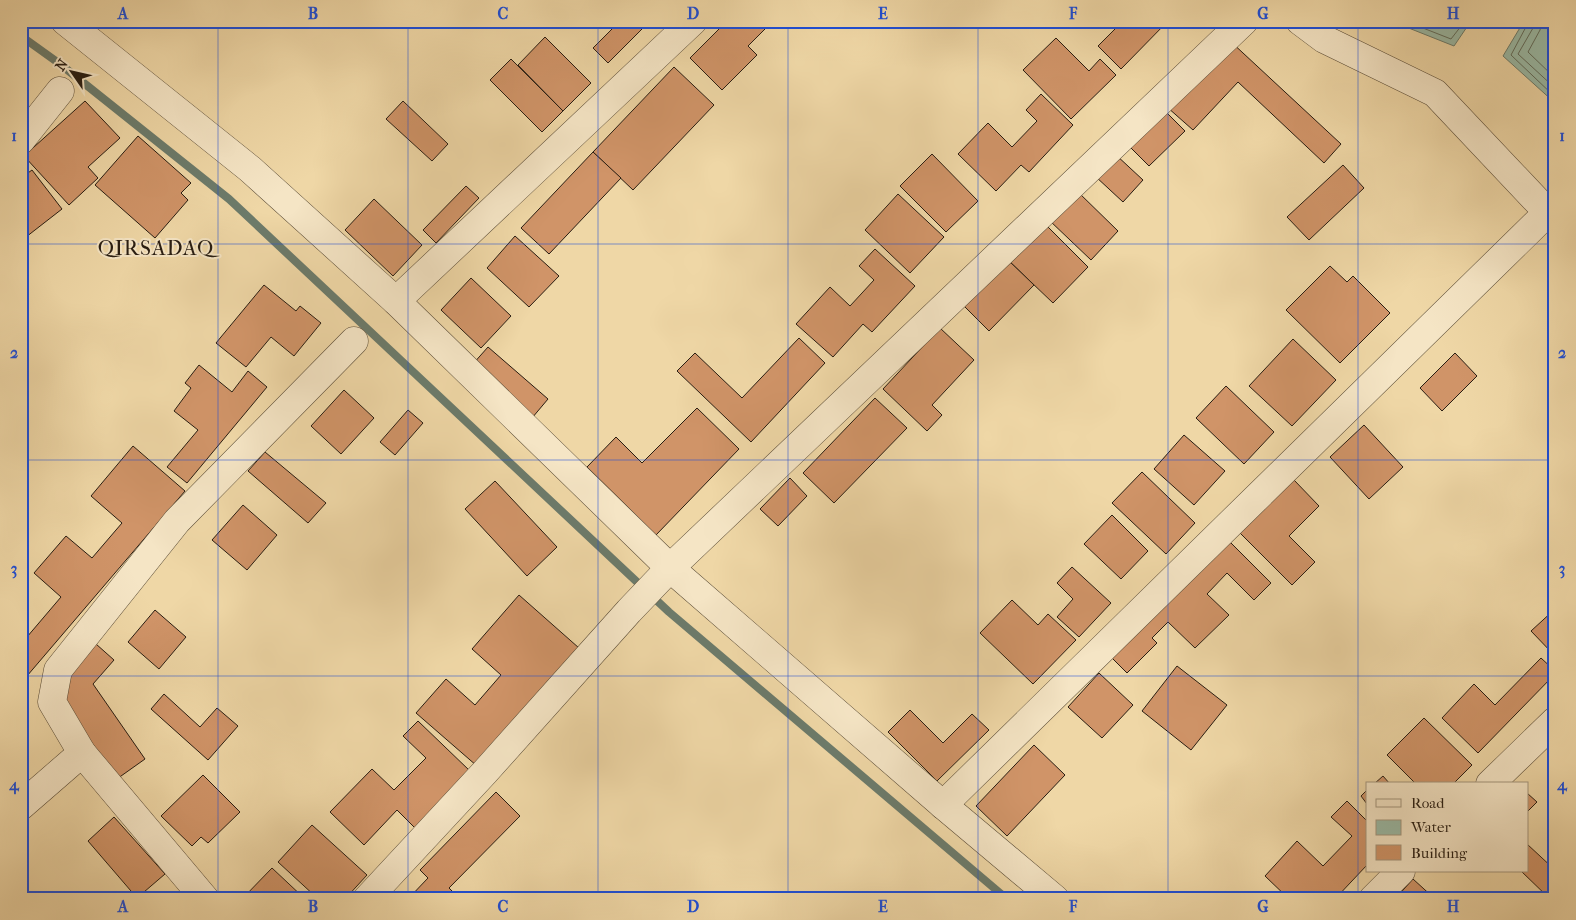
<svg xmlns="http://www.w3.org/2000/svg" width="1576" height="920" viewBox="0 0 1576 920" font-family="'IM FELL French Canon',serif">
<rect width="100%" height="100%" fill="#efd7a6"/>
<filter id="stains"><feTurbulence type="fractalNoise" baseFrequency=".004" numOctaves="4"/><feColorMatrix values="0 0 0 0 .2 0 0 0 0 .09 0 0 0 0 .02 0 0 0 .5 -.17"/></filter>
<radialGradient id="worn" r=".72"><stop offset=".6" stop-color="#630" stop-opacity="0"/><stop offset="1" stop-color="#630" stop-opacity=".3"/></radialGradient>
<g fill="#9abaa6" stroke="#6c7b6b">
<polygon points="1391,21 1471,21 1454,46"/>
<polygon points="1524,21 1555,21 1555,103 1503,56"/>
</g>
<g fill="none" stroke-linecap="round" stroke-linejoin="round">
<g stroke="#616c5c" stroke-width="1">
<polyline points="1405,21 1451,39 1465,21"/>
<polyline points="1528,21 1527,25 1511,55 1555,97"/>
<polyline points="1534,21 1533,28 1518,54 1555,88"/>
<polyline points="1542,21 1540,30 1528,52 1555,78"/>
</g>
<polyline stroke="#6c7b6b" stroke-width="8" points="21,36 60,64 229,199 669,612 1007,899"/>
</g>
<g fill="#d09468" stroke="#281d12">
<polygon points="74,21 103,21 92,34"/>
<polygon points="620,21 638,21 644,27 608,63 593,48"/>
<polygon points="727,21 773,21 748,46 757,55 722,90 690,58"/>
<polygon points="1123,21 1168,21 1121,69 1098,46"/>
<polygon points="545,37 591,83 563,111 518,65"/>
<polygon points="1056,38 1089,71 1100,59 1116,75 1071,119 1023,70"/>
<polygon points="1229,40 1341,144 1324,163 1238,82 1193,130 1167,107"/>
<polygon points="511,59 563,111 542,132 490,80"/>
<polygon points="674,67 714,105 633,190 593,152"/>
<polygon points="1041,94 1073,125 1029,172 1021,165 996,191 958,154 988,123 1012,147 1037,121 1026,110"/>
<polygon points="85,101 120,138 88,167 98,178 69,205 24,156"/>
<polygon points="403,101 448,144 432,161 386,119"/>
<polygon points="1162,108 1185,131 1149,166 1126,143"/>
<polygon points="138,136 191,183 181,193 188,200 155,238 95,185"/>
<polygon points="593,152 621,178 549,254 521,228"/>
<polygon points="932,154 978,201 946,232 900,186"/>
<polygon points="1115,154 1143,180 1123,202 1095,176"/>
<polygon points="1343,165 1364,188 1309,240 1287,217"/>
<polygon points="32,170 62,209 26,237 21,231 21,178"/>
<polygon points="466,186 479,198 436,243 423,230"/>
<polygon points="1077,191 1118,231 1091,260 1049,220"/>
<polygon points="898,194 944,237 910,273 865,230"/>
<polygon points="374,199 422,245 393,276 345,230"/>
<polygon points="1044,223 1088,267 1053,303 1008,260"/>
<polygon points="515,236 559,276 529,307 487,268"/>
<polygon points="875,249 915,286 872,332 863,324 833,357 796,324 830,287 850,306 874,280 859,266"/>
<polygon points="1008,260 1034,285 989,331 963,305"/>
<polygon points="1330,266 1347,282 1353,276 1390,313 1340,363 1286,310"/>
<polygon points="471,278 511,316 481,348 441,310"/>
<polygon points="264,285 296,311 300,306 321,323 294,356 271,337 246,367 216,343"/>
<polygon points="940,328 974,360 932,405 942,415 927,431 883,389"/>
<polygon points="799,338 825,363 751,442 677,371 695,353 742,398"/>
<polygon points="1293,339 1336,380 1292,426 1249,386"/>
<polygon points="488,347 548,399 532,418 472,365"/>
<polygon points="1455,353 1477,376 1442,411 1420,388"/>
<polygon points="199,365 232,392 248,371 267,387 187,483 167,467 198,430 174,411 191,388 185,383"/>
<polygon points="1226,386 1274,432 1244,464 1196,418"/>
<polygon points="344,390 374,418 341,454 311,426"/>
<polygon points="875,398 907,428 834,503 803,473"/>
<polygon points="697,408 739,449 656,535 587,467 616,437 642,463"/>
<polygon points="408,410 423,423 395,455 380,442"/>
<polygon points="1364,425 1403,467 1369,499 1330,457"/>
<polygon points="1184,435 1225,471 1194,505 1154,469"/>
<polygon points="133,446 185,491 21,683 21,644 61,597 34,573 66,536 92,558 122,523 91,496"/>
<polygon points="265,452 326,503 308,523 248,471"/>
<polygon points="1142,472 1195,523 1166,554 1112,503"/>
<polygon points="790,478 807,496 778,526 760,509"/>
<polygon points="1294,480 1319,506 1289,536 1315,562 1292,585 1240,533"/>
<polygon points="495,481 557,547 527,576 465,509"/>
<polygon points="243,505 277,535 247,570 212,540"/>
<polygon points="1112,515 1148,551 1121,579 1084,544"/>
<polygon points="1229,541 1271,583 1254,600 1227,573 1207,594 1229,615 1195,648 1168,622 1152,638 1157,643 1127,673 1112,658"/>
<polygon points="1072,567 1111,603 1079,637 1057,617 1073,599 1057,583"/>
<polygon points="519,595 579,648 477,766 416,713 446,679 475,705 501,675 472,649"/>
<polygon points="1012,600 1038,625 1048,614 1076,640 1033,684 980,633"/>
<polygon points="1555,609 1555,656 1531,631"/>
<polygon points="155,610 186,637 159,669 128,642"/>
<polygon points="96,644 114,660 93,684 145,759 114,781 61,706 59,686"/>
<polygon points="1541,658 1555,671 1555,674 1478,753 1442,718 1474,684 1495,705"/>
<polygon points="1177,666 1227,705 1191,750 1142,711"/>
<polygon points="1099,673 1133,705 1102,738 1068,707"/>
<polygon points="164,694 200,727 217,708 238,726 208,760 151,709"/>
<polygon points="910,710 943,743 972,714 989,730 937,781 888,732"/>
<polygon points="1424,718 1472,765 1453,784 1416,784 1387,755"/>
<polygon points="418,721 470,771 415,828 397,810 364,845 330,812 372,769 394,790 426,758 403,736"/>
<polygon points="1034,745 1065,775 1007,836 976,806"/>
<polygon points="203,775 240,812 208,843 201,837 192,846 161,816"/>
<polygon points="1383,776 1390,784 1374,784"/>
<polygon points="1367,790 1367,804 1361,796"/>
<polygon points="496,792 520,816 449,888 460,899 408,899 428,878 420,870"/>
<polygon points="1527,793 1537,802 1527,812"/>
<polygon points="1347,801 1367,821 1367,865 1335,899 1289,899 1265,876 1297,841 1323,866 1352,836 1331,817"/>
<polygon points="114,817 165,874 137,898 88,841"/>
<polygon points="312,825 367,875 345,899 315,899 316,897 278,862"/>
<polygon points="1527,844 1555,870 1555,894 1550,899 1521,871 1527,871"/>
<polygon points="272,868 305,899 242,899"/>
<polygon points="1413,879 1435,899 1395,899"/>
</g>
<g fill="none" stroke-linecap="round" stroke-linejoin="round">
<defs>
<g id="minor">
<polyline points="65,21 250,169 396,301 670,568 943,805 1055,899"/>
<polyline points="1300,21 1324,39 1435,93 1555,220"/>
<polyline points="21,140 60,91"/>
<polyline points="396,301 693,21"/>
<polyline points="1490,784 1555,721"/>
<polyline points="943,805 1547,213"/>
<polyline points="21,806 82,753"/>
<polyline points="205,899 82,753 52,702 58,670 177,521 354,341"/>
<polyline points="367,899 485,772 629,611 670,568 1244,21"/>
<polyline points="1373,899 1401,871"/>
</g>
</defs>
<use href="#minor" stroke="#5a4c37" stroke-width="29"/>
<use href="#minor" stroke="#f5e5c5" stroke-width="28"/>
</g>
<path fill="none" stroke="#1d4ed8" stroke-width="1" stroke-opacity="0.55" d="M218,21V899M408,21V899M598,21V899M788,21V899M978,21V899M1168,21V899M1358,21V899M21,244H1555M21,460H1555M21,676H1555"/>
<g text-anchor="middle" stroke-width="4" stroke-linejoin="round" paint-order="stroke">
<g font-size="21" letter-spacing="1" fill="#281d12" stroke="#f5e5c5">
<text x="156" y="255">QIRSADAQ</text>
</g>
</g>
<rect width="1576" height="920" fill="none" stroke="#efd7a6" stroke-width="55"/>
<rect x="1366" y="782" width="162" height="90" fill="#f5e5c5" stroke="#a3957d"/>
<rect x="1376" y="799" width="25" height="8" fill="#f5e5c5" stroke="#a3957d"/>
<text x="1411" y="808" font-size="15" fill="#281d12">Road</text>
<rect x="1376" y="820" width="25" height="15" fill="#9abaa6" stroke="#a3957d"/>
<text x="1411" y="832" font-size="15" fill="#281d12">Water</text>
<rect x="1376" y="845" width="25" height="15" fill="#d09468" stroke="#a3957d"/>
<text x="1411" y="858" font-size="15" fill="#281d12">Building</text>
<g transform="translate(72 72) rotate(304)" stroke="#f5e5c5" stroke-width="4" paint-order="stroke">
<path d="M0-4L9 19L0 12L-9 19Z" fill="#281d12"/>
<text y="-8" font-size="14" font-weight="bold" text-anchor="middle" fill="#281d12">N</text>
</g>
<rect x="28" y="28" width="1520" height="864" fill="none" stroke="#1d4ed8" stroke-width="2"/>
<g font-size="16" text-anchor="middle" font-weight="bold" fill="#1d4ed8">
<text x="123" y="19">A</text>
<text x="313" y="19">B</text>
<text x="503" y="19">C</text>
<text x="693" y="19">D</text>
<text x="883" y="19">E</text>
<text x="1073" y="19">F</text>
<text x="1263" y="19">G</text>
<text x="1453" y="19">H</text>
<text x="14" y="141">1</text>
<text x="1562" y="141">1</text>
<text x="14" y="358">2</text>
<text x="1562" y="358">2</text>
<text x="14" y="574">3</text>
<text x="1562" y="574">3</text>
<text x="14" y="790">4</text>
<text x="1562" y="790">4</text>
<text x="123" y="912">A</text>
<text x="313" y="912">B</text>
<text x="503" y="912">C</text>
<text x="693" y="912">D</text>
<text x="883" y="912">E</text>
<text x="1073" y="912">F</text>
<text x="1263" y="912">G</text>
<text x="1453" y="912">H</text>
</g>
<rect width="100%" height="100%" filter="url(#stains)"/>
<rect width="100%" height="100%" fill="url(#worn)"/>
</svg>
